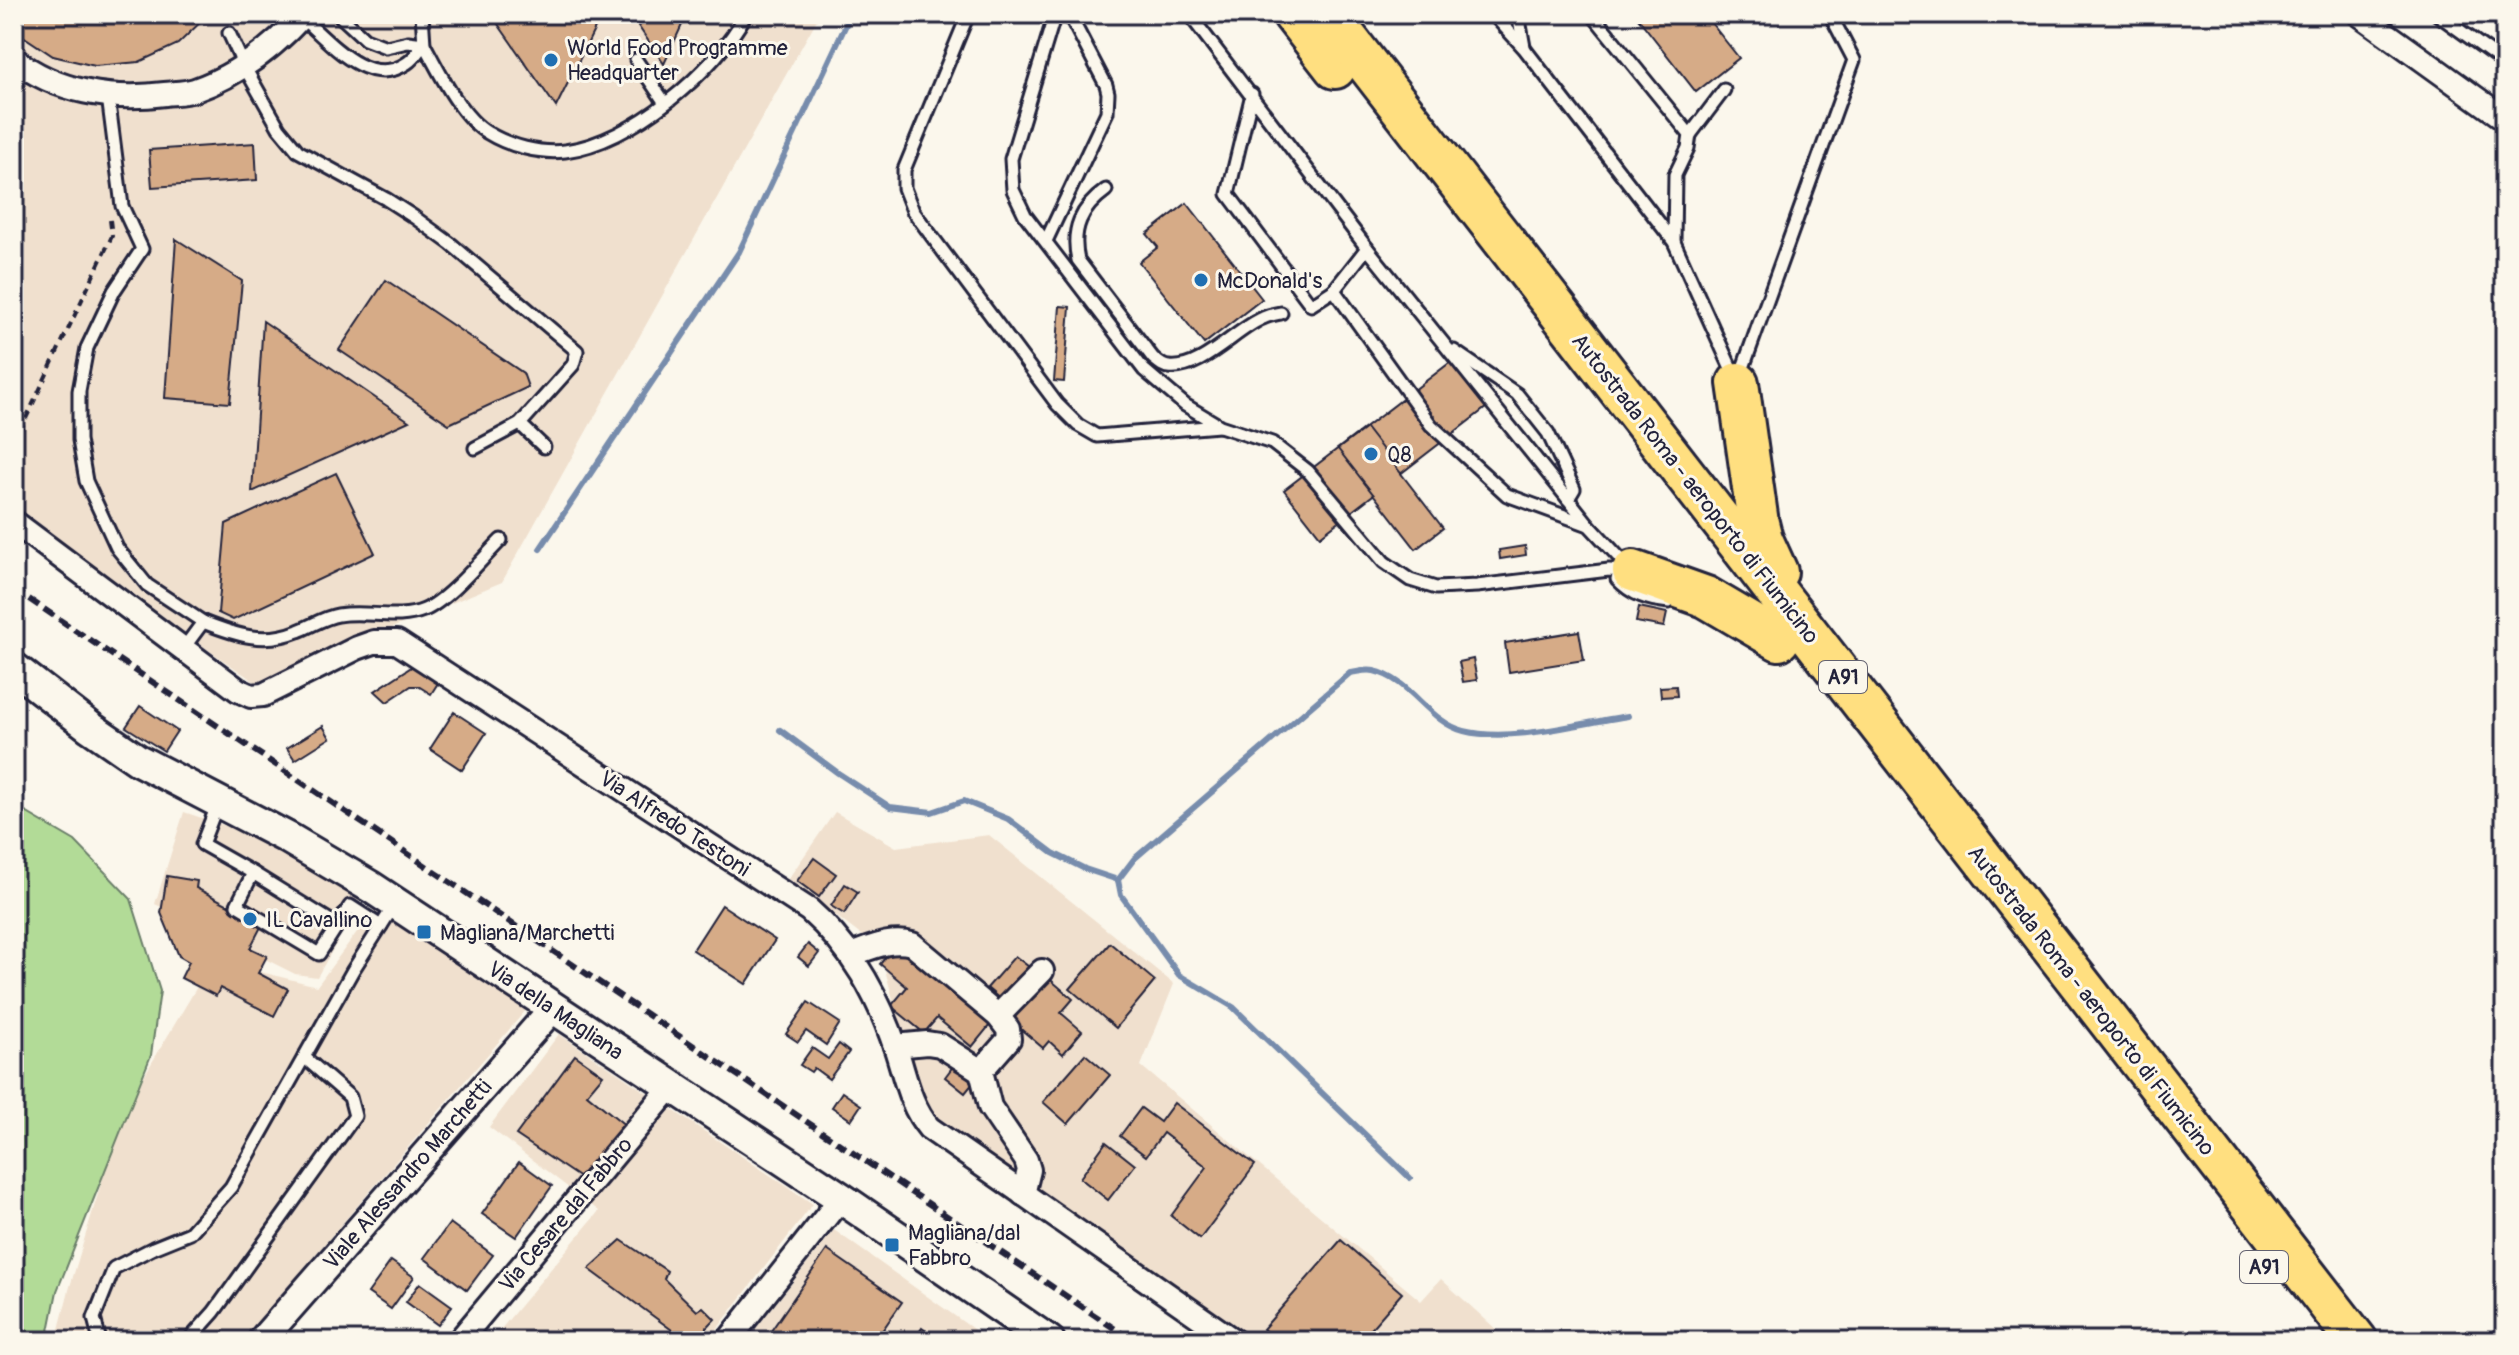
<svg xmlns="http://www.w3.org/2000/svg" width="2519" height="1355" viewBox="0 0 2519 1355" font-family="Pangolin,sans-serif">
<rect width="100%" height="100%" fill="#fbf7ec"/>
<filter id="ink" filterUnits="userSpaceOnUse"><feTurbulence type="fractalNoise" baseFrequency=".0125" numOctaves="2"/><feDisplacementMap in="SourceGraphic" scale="16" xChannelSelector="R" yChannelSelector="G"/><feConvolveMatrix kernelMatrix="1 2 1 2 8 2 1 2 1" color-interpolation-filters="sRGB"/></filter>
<g filter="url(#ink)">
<g fill="#f0e0ce">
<polygon points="14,14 820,14 502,582 258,684 14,517"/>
<polygon points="184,812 252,835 363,897 317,977 295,974 155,904"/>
<polygon points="835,812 896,847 989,835 1174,984 1141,1066 1421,1301 1441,1279 1509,1341 1246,1341 945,1131 932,1118 919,1096 884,966 862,936 788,879"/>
<polygon points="374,909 526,1010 241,1341 56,1341 69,1290 123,1111 216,955 253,970 317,986"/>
<polygon points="559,1034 813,1204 708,1341 491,1341 599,1211 489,1127"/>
<polygon points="834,1230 990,1341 746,1341"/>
</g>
<polygon fill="#b2db97" stroke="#6a7e69" stroke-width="2" points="14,809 22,810 75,841 131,899 160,991 151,1055 57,1291 47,1341 14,1341"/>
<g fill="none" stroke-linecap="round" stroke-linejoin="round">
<g stroke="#778cac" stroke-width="6">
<polyline points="540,549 739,252 851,14"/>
<polyline points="780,730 838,773 890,807 932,812 964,801 1008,819 1053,853 1085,869 1118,880"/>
<path d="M1410,1178L1233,1007L1179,975L1121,895L1118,880L1134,859L1350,673C1358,672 1367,669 1374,671C1411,679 1428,722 1464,731C1510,743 1581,723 1628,716"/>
</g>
</g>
<g fill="#d6ab87" stroke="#22223b" stroke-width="2">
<polygon points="14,14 209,14 178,44 139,62 95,66 53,56 17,32 14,28"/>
<polygon points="491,14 602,14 556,107"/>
<polygon points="630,14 687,14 664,64"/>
<polygon points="1635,14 1704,14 1739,58 1696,92"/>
<polygon points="255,143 257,180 152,187 149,150"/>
<polygon points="1187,203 1262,299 1204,344 1139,262 1158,247 1147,234"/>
<polygon points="176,239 242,281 230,403 165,398"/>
<polygon points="386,280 523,373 528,387 449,424 339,350"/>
<polygon points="1060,306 1070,307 1064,382 1054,381"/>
<polygon points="263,321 409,421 252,492"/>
<polygon points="1452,361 1487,407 1320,536 1284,490"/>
<polygon points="1366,428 1443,528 1416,549 1338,449"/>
<polygon points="336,473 375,553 233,620 218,613 226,524"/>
<polygon points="1525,546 1526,555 1500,559 1499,550"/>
<polygon points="1639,607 1667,613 1664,627 1636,622"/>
<polygon points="1579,631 1584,660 1509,672 1505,643"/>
<polygon points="1473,659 1477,680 1463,682 1459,662"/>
<polygon points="413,666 438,683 431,694 418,686 411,686 387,702 375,691"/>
<polygon points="1676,686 1677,696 1661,697 1660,687"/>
<polygon points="140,706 177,731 164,751 126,727"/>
<polygon points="454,712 486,733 462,770 430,749"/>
<polygon points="323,726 330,738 295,760 287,748"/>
<polygon points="814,858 836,874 819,897 797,881"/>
<polygon points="167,876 197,881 196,888 263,923 250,948 267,956 258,973 288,989 274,1016 220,988 216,996 181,978 189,962 179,956 161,913"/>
<polygon points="845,884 858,892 844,914 831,906"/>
<polygon points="722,905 775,940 746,984 693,950"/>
<polygon points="1110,943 1155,981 1116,1028 1070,989"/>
<polygon points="808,944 819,953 809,966 798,957"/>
<polygon points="895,946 990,1025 972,1047 937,1018 924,1033 891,1006 907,987 880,964"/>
<polygon points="1015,956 1029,967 1001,1000 987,988"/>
<polygon points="1045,975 1073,999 1061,1013 1082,1031 1063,1054 1049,1041 1043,1048 1009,1019"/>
<polygon points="808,1002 840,1023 826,1045 806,1031 798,1042 786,1034"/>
<polygon points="839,1044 849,1052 829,1079 814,1068 811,1072 800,1065 812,1048 828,1059"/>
<polygon points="1085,1054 1110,1075 1068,1124 1043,1102"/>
<polygon points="575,1055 603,1075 587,1094 626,1126 580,1178 516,1135"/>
<polygon points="954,1065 974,1082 965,1093 945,1077"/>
<polygon points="842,1092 861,1105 851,1120 832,1107"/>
<polygon points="1174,1103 1255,1165 1200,1239 1171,1216 1207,1167 1163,1133 1146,1156 1120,1136 1141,1108 1160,1122"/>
<polygon points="1106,1142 1135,1165 1108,1200 1080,1178"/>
<polygon points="519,1162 552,1186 516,1237 482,1214"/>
<polygon points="450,1223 493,1255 467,1290 424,1258"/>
<polygon points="621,1240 667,1271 664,1279 697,1311 703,1307 715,1319 694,1341 687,1341 589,1269"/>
<polygon points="1341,1240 1402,1293 1360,1341 1277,1341 1263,1329"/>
<polygon points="827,1250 902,1302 875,1341 764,1341"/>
<polygon points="391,1261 414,1277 391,1309 368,1293"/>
<polygon points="420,1283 452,1306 438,1325 406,1302"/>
<polygon points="922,1328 940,1341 913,1341"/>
</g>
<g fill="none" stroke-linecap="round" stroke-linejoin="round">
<defs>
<g id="service">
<polyline points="338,14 365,39 386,47 408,42 424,44 422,14"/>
<polyline points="1055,14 1011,159 1013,190 1025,215 1144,370 1185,405 1220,426 1272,443 1308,471 1384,562 1410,580 1436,588 1477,586 1609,570 1629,571"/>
<polyline points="1189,14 1367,248 1334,290 1311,305 1228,194 1252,94"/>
<polyline points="1493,14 1524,48 1674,242 1736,379"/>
<polyline points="1518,14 1524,47"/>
<polyline points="1592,14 1690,135 1688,148 1675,175 1674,241"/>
<polyline points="2437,14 2505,63"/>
<path d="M301,17C329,41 368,90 407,63C414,59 419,50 424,44C438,70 461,118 488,133C509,146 540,154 565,151C631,143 716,71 746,14"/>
<polyline points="967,17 904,170 904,188 913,211 1057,404 1078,425 1097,436 1219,426"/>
<polyline points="229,33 244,66 279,128 298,151 386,199 414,217 451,244 577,351 573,365 520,424 475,448"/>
<polyline points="636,60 665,103"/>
<polyline points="108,96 122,206 142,249 114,291 87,348 79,391 79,440 86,481 117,548 147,585 203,622"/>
<polyline points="1690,135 1724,90"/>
<path d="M1106,190C1081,208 1071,229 1078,260L1153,358C1158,362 1163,367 1169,367C1201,371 1236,329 1263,318C1269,315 1276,314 1281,313"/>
<polyline points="1046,241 1107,112 1108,93 1106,85 1069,14"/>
<polyline points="1367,248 1589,525"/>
<polyline points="1334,290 1431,425 1507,495 1589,525 1629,568"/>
<polyline points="1454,351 1517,394 1548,433 1574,489 1568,499"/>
<polyline points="1739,379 1854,60 1830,14"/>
<polyline points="520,424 544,447"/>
<path d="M1617,579C1632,595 1648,600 1669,602"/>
<path d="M183,649L203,622C236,635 264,645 298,631C311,626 325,617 338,615C367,610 397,621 424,610C447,601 482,559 501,540"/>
<polyline points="218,803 202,844 253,873"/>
<polyline points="337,925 253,873 237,905 319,954 350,906 381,926"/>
<polyline points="100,1341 94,1318 114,1268 153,1248 190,1233 231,1187 353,970 395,904"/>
<polyline points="188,1341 214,1312 355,1116 350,1097 304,1057"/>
</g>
<g id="minor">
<polyline points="2359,14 2505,119"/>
<path d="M14,59C56,92 112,101 165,94C174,93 186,93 195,90C238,75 274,47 304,14"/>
<path d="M14,522L238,690L251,696L263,695L357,648L374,642H397L809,910C852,948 878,995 896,1049C905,1076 910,1106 929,1128L1234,1341"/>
<path d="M850,955C871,948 890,938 912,944L998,1016L1008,1029L1009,1039L981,1071L990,1107L1026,1160L1029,1170L1023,1194"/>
<polyline points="998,1016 1042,971"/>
<polyline points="895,1046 927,1043 940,1045 981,1071"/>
<polyline points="459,1341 671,1087"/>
<polyline points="728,1341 841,1198"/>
</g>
<polyline id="tertiary" points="261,1341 554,1007"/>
<polyline id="secondary" points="14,668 90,727 138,760 288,838 371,887 841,1198 1049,1341"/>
<g id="motorway">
<polyline points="1293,14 1335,68"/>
<polyline points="1328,14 2357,1341"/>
<polyline points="1738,383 1758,523 1762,539 1777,572"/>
<polyline points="1633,571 1706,597 1779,640"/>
</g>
</defs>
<use href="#service" stroke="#22223b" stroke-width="17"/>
<use href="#minor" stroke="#22223b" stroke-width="28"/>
<use href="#tertiary" stroke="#22223b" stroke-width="32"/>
<use href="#secondary" stroke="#22223b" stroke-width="36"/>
<use href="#motorway" stroke="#22223b" stroke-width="46"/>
<polyline stroke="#22223b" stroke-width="4" stroke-dasharray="8 6" stroke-linecap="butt" points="14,444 112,236 110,220"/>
<use href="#service" stroke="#fbf7ec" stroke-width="11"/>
<use href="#minor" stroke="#fbf7ec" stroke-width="22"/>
<use href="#tertiary" stroke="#fbf7ec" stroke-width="26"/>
<use href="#secondary" stroke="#fbf7ec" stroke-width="30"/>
<use href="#motorway" stroke="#ffdf80" stroke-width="40"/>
<polyline stroke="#22223b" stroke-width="6" stroke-dasharray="12 6" stroke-linecap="butt" points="14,589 1133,1341"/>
</g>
</g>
<g fill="#1f6fb2" stroke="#fbf7ec" stroke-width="3">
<circle cx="551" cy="60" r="8"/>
<circle cx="1201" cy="280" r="8"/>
<circle cx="1371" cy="454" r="8"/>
<circle cx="250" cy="919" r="8"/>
<rect x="416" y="924" width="16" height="16" rx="4"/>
<rect x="884" y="1237" width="16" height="16" rx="4"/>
</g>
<g text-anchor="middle" stroke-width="6" stroke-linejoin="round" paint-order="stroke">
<g fill="#fbf7ec" stroke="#636270" stroke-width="2">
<rect x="1819" y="661" width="48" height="32" rx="6"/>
<rect x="2240" y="1251" width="48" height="32" rx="6"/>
</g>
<g font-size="20" font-weight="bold" fill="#22223b">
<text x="1843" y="684">A91</text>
<text x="2264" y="1274">A91</text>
</g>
<g font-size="22" fill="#22223b" stroke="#fbf7ec" text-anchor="start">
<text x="567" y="55">World Food Programme<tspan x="567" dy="25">Headquarter</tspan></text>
<text x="1217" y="288">McDonald's</text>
<text x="1387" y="462">Q8</text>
<text x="266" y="927">IL Cavallino</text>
<text x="440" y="940">Magliana/Marchetti</text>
<text x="908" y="1240">Magliana/dal<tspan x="908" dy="25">Fabbro</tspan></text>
</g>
<g font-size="22" fill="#22223b" stroke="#fbf7ec">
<text transform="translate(1696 488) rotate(52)" y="8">Autostrada Roma - aeroporto di Fiumicino</text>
<text transform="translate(675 823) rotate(33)" y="8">Via Alfredo Testoni</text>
<text transform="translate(2092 1000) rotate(52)" y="8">Autostrada Roma - aeroporto di Fiumicino</text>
<text transform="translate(556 1010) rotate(34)" y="8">Via della Magliana</text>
<text transform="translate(407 1174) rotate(-49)" y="8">Viale Alessandro Marchetti</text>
<text transform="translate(565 1214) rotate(-50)" y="8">Via Cesare dal Fabbro</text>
</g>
</g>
<rect width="2519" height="1355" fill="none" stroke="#fbf7ec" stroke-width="48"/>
<rect x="24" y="24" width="2471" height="1307" fill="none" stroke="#22223b" stroke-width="3" filter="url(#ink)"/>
</svg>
